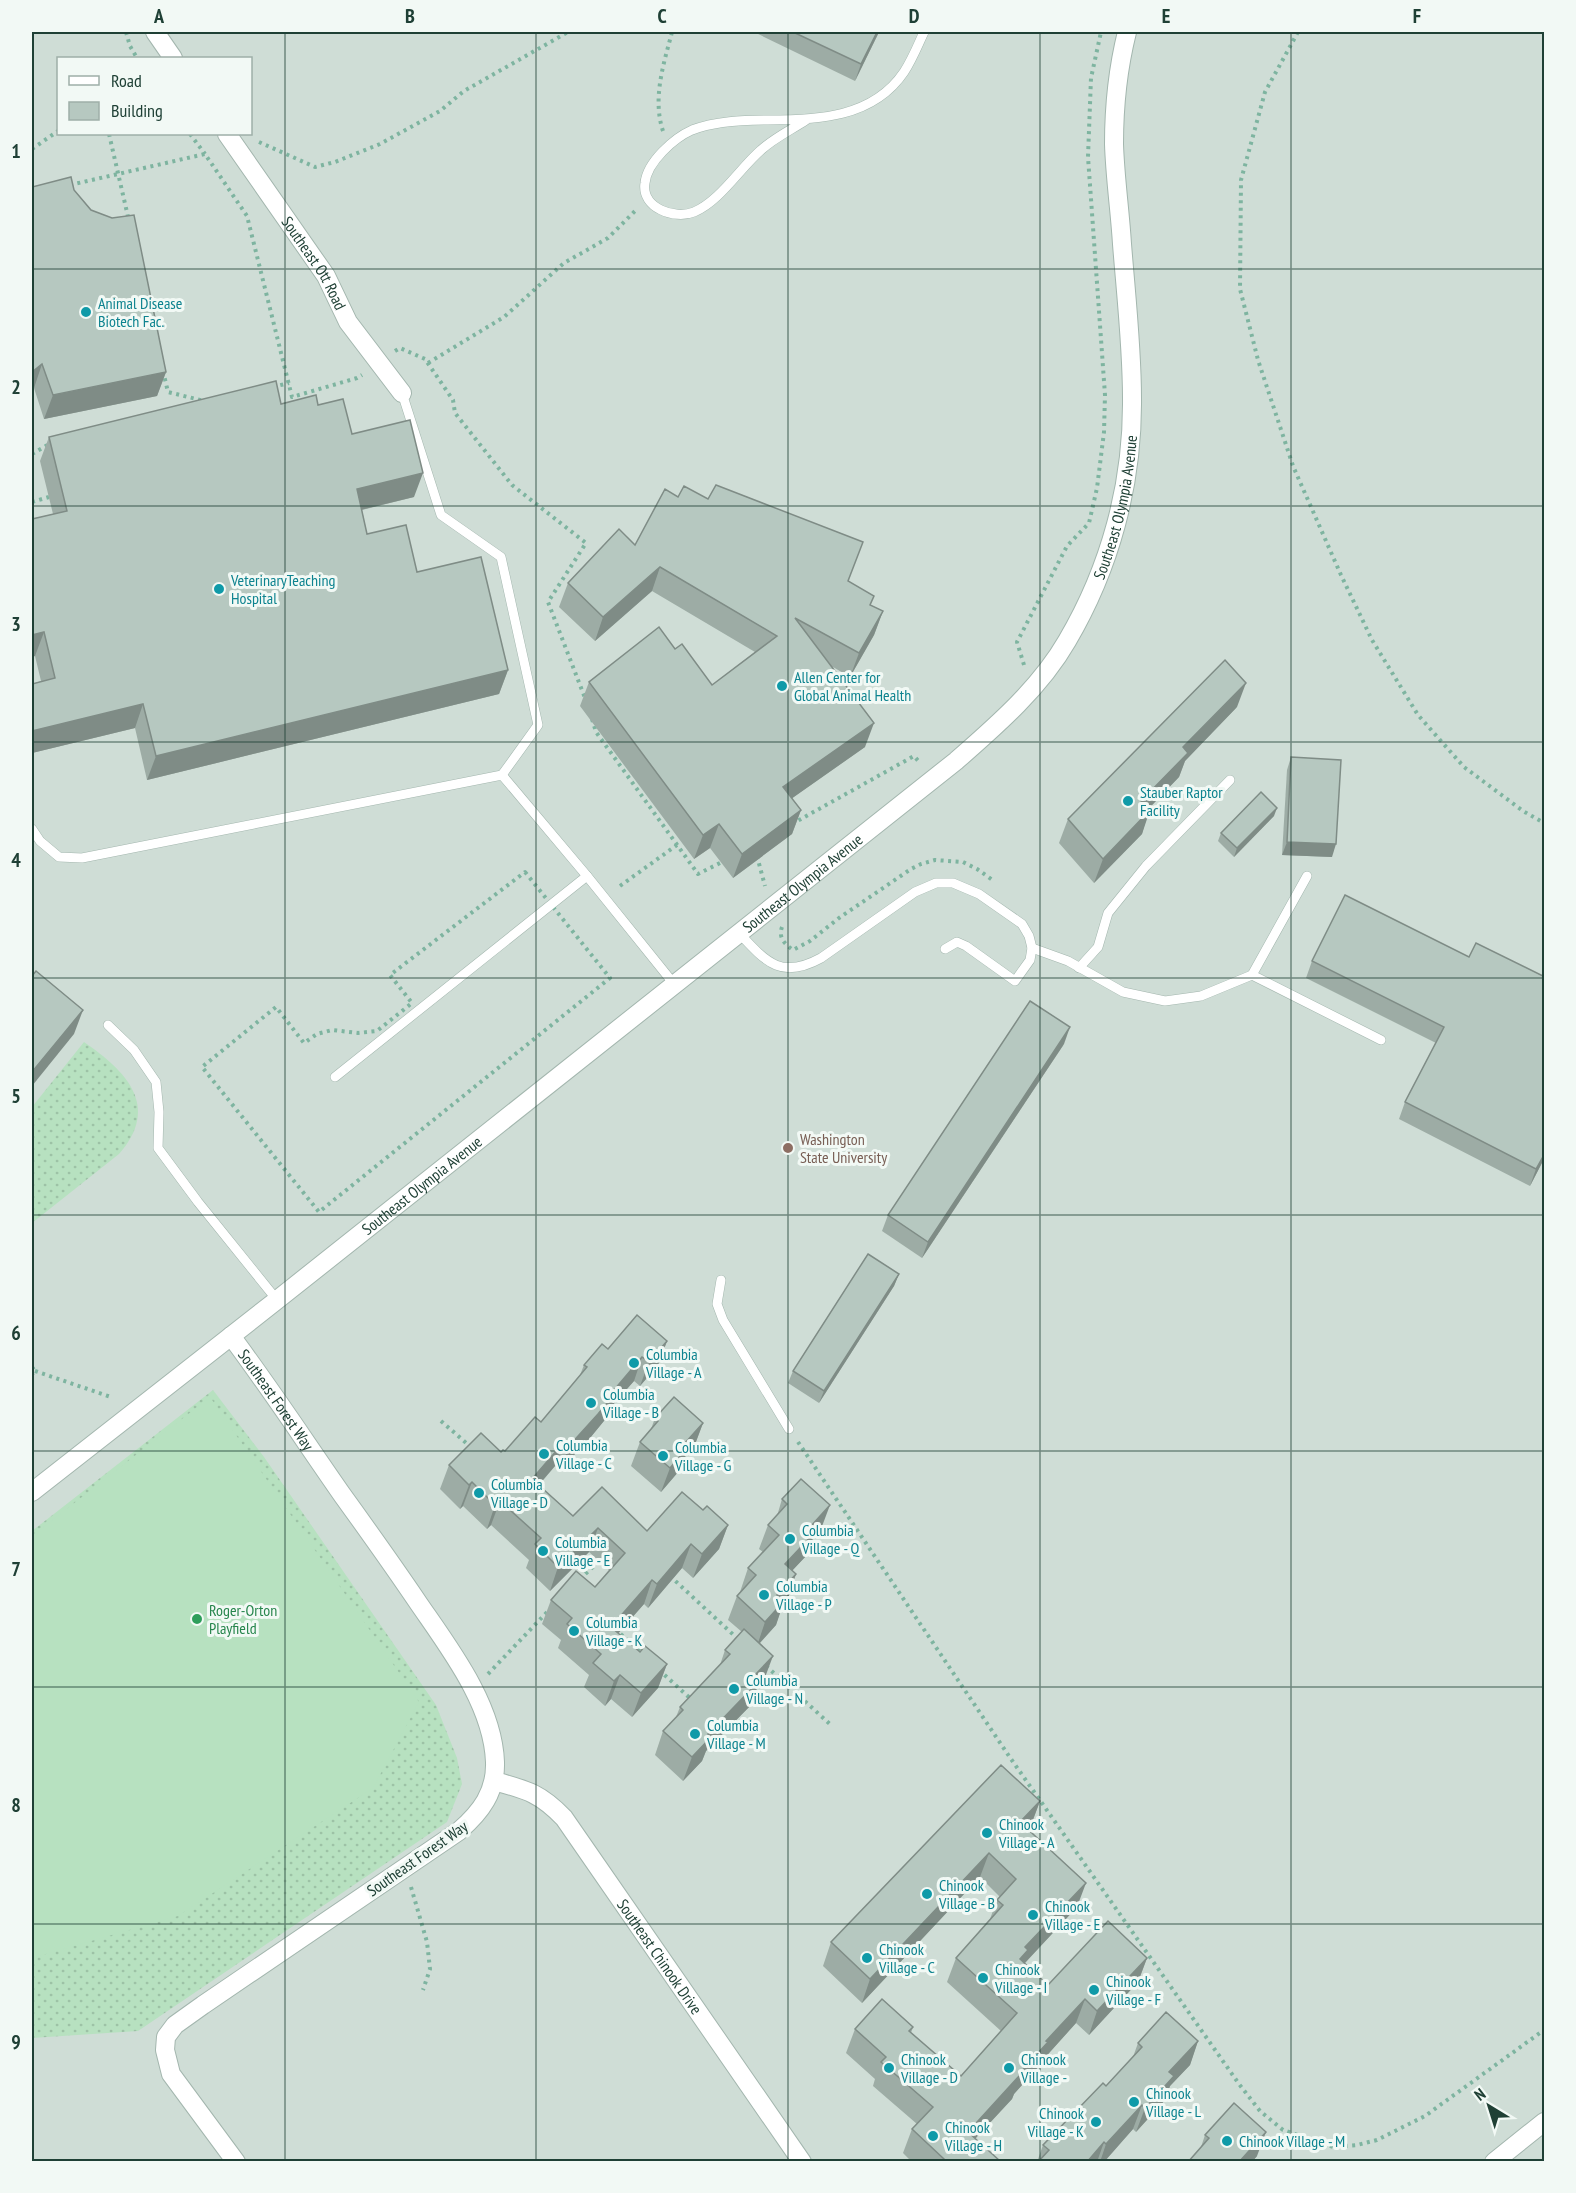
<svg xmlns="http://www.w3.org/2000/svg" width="1576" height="2193" viewBox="0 0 1576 2193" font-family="'PT Sans Narrow',sans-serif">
<defs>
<pattern id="grass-dots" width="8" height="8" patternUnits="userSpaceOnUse" patternTransform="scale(1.5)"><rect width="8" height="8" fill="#b7e1c0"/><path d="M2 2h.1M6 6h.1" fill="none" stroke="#9dc2a6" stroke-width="1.8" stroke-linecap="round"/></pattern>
</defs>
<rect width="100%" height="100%" fill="#e1ede7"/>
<path fill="#cfddd6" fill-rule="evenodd" d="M32,32H1544V2161H32ZM58,58H250V134H58Z"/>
<g fill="url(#grass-dots)">
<path d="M84,1042C126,1071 161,1106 119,1154L32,1223V1107Z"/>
<polygon points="213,1390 264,1457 436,1705 457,1758 462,1784 447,1822 138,2031 32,2038 32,1531"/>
</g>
<polygon fill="#b7e1c0" points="210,1397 419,1702 373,1788 178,1916 32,1958 32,1536"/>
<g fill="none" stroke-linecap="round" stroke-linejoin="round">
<defs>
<g id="lane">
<path d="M806,120C791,130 774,138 761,150C740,168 720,201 694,212C675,220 641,208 645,183C647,162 674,138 692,130C715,121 743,120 768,120C817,120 873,118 904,72C912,60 918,45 924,32"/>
<polyline points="402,393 441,515 501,557 538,725 502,775"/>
<polyline points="32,829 40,841 59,857 82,858 502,775 587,876 674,984"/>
<path d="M739,933C766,962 781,980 821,958L915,892L936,883H953L979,894L1022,924L1029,936L1032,948L1030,960L1015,981L966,946L957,942L945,949"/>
<polyline points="1032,948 1068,961 1123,992 1165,1001 1201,996 1252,975 1381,1040"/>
<polyline points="1079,968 1098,947 1108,913 1146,866 1230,780"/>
<polyline points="1252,975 1307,876"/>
<polyline points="108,1025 134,1050 156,1082 159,1112 158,1148 198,1202 277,1300"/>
<polyline points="335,1077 587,876"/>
<polyline points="721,1280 717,1304 723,1320 789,1429"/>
</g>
<g id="street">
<polyline points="155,32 173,58"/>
<path id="s1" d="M227,134L326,276L348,322L402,393"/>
<path id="s2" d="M231,1336C270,1388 306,1443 343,1496C369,1532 394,1567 419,1604C450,1649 493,1705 495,1762C496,1792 481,1812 459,1831L203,2005L175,2025L166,2037L165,2050L171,2074L236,2162"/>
<path id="s3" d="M32,1492L277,1300L956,761C996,726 1040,688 1067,641C1110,568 1133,484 1132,398C1132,347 1126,295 1122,244C1120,211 1115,177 1114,144C1114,106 1118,68 1127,32"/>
<path id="s4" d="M494,1781C527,1790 540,1793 564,1818L802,2162"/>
<polyline points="1494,2162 1544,2122"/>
</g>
</defs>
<use href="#lane" stroke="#a3b6ae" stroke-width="10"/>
<use href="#street" stroke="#a3b6ae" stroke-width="20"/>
<g stroke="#7eb4a0" stroke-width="4" stroke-dasharray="3 4.5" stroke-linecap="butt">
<polyline points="126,32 130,46 137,58"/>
<polyline points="1298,32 1265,92 1241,180 1240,289 1258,360 1293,466 1341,575 1372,640 1418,715 1464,767 1523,811 1544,823"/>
<path d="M663,131C652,98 664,63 672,32"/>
<polyline points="109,134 129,221"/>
<polyline points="190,134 205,154"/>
<polyline points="259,142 315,167 335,162 380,144 440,111 464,91 568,32"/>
<polyline points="32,149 58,131"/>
<polyline points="70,185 205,154 247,216 292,397 357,378 362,375"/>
<polyline points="395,351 400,348 425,359 453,400 455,413 512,485 586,543 548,602 585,698"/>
<polyline points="428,363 504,317 564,263 608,238 636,210"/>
<polyline points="163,371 168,392 204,401"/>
<polyline points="273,387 289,383"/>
<polyline points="32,454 49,444"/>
<polyline points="32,502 49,497"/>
<polyline points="1024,665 1017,642 1067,546 1089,523 1097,488 1104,432 1105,395 1088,157 1091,78 1101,32"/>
<polyline points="592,719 596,732 698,874 724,861"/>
<polyline points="792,824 914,756 920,763"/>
<polyline points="757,856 765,886"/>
<polygon points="525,872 610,978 319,1212 202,1067 276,1007 304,1043 317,1034 332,1030 358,1033 377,1031 412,1003 390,975"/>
<polyline points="620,886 677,845"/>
<path d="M782,927C778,938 785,944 793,950L810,941L839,918L911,869L921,864L935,860L963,862L977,869L994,881"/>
<polyline points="32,1367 35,1371 32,1374"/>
<polyline points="35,1371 111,1397"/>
<polyline points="441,1421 472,1448"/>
<polyline points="798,1442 1011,1759 1239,2084 1260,2111 1283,2130 1333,2147 1357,2145 1377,2140 1425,2116 1544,2030"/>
<polyline points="670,1576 739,1640"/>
<polyline points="580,1579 596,1564 583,1551"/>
<polyline points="615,1629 643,1654"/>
<polyline points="766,1666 831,1725"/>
<polyline points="659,1670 691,1699"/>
<polyline points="488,1674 549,1610"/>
<polyline points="411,1887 427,1942 430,1969 423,1990"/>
</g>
<use href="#lane" stroke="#fff" stroke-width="9"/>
<use href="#street" stroke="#fff" stroke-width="18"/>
</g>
<g fill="#9daca5">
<polygon points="754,32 879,32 855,81"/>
<polygon points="32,187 74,190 166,372 157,396 44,419 34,388 32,390"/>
<polygon points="281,404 318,405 352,434 414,497 362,510 367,534 417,572 508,670 499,694 147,780 135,728 32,753 32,684 41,681 35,656 32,657 32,518 32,519 53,514 40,461 49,437"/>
<polygon points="678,497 848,581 871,605 883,611 874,635 850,677 833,667 865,747 792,798 801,810 792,834 733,878 710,848 694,859 580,706 589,682 675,649 712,685 755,652 652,591 595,641 559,607 568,583 635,545"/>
<polygon points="1237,707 1185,761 1179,777 1149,808 1142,834 1094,883 1059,843 1068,819"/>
<polygon points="1291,757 1332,857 1282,855 1287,770"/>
<polygon points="1274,816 1234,857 1218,841 1221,833"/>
<polygon points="1312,961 1545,977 1545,1157 1530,1186 1399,1119 1405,1102 1436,1043 1306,978"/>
<polygon points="1064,1044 922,1258 882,1231 888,1215"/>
<polygon points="899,1274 894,1286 819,1403 788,1383 793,1371"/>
<polygon points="667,1341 658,1365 640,1386 634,1381 611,1407 608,1416 590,1438 560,1470 555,1466 539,1485 573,1516 647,1531 703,1510 728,1525 719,1549 693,1578 682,1568 648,1608 644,1604 618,1633 640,1652 667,1664 658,1688 632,1717 611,1699 605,1706 584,1687 589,1675 558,1648 561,1640 542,1624 551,1600 595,1587 609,1570 589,1552 550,1591 526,1568 529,1560 491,1525 487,1529 463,1506 460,1509 440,1489 449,1465 505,1451 541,1422 580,1375 584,1365 608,1349"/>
<polygon points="655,1418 703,1423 694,1447 683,1459 679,1471 661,1492 631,1466 640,1442 651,1429"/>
<polygon points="782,1499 821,1529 813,1538 807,1555 792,1570 788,1598 784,1601 776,1625 760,1643 764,1680 757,1688 751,1705 706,1751 702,1761 683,1781 655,1755 663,1731 676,1717 680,1707 720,1665 725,1650 742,1632 728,1620 737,1596 740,1592 748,1568 763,1552 759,1549 768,1525 777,1516"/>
<polygon points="1040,1801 1031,1825 1028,1829 1077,1907 1025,1963 1048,1985 1147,1958 1138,1982 1089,2035 1076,2023 1041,2062 1039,2066 1014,2094 1012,2099 975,2139 1000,2162 912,2162 903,2153 912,2129 917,2124 873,2086 875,2079 846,2053 855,2029 913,2027 911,2033 961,2076 1001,2031 947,1982 956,1958 990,1919 997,1900 1000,1897 980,1877 862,2003 823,1966 831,1942"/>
<polygon points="1198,2041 1190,2065 1170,2086 1165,2100 1136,2132 1133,2129 1104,2162 1037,2162 1043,2145 1106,2086 1133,2057 1138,2043"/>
<polygon points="1205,2135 1257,2156 1252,2162 1188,2162 1201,2147"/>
</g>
<g fill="#7f8c86">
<polygon points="877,32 879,32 855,81 861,64"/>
<polygon points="42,364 34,388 32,390 32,372"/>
<polygon points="166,372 157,396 44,419 53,395"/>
<polygon points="423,473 414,497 348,513 357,489"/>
<polygon points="660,567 652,591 595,641 603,617"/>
<polygon points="883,611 874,635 850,677 859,653"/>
<polygon points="44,632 35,656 32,657 32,635"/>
<polygon points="508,670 499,694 147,780 156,756"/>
<polygon points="1246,683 1237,707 1185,761 1179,777 1133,825 1141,801 1183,747"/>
<polygon points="143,704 135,728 32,753 32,731"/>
<polygon points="874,723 865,747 774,811 783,787"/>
<polygon points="1277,808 1274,816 1234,857 1237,848"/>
<polygon points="801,810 792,834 733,878 742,854"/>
<polygon points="1150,810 1142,834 1094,883 1103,859"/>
<polygon points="719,824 710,848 694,859 703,835"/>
<polygon points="1287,842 1336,844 1332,857 1282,855"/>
<polygon points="83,1010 74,1034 32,1086 32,1072"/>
<polygon points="1070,1027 1064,1044 922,1258 928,1242"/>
<polygon points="1545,1153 1545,1157 1530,1186 1536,1169"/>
<polygon points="899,1274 894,1286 819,1403 824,1391"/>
<polygon points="667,1341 658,1365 640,1386 649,1362"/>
<polygon points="642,1357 634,1381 611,1407 608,1416 590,1438 560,1470 569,1446 614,1390"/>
<polygon points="703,1423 694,1447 683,1459 679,1471 661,1492 670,1468 685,1443"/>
<polygon points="564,1442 555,1466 523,1503 532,1479"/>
<polygon points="472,1482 463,1506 460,1509 469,1485"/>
<polygon points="500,1501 491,1525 487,1529 495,1505"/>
<polygon points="830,1505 821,1529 813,1538 807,1555 776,1588 785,1564 811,1526"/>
<polygon points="728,1525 719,1549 693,1578 702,1554"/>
<polygon points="598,1528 589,1552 550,1591 558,1567"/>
<polygon points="691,1544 682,1568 648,1608 657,1584"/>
<polygon points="796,1574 788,1598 768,1619 777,1595"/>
<polygon points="652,1580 644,1604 603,1651 611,1627"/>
<polygon points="784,1601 776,1625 757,1646 765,1622"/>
<polygon points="773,1656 764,1680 757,1688 751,1705 706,1751 702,1761 683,1781 692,1757 708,1734 754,1676"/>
<polygon points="667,1664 658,1688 632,1717 641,1693"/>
<polygon points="620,1675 611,1699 605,1706 614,1681"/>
<polygon points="1040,1801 1031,1825 1011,1846 1020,1822"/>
<polygon points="989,1853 980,1877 862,2003 870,1979"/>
<polygon points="1086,1883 1077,1907 1022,1966 1020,1959 1025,1947"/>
<polygon points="1147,1958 1138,1982 1089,2035 1097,2011"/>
<polygon points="1085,1999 1076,2023 1041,2062 1039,2066 1014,2094 1012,2099 959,2156 968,2132 1046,2041"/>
<polygon points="1198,2041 1190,2065 1170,2086 1165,2100 1136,2132 1145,2108 1169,2072"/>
<polygon points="1142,2105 1133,2129 1104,2162 1100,2162 1106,2144"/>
<polygon points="1266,2132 1257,2156 1252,2162 1239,2162"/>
<polygon points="1104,2142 1097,2162 1087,2162"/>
</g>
<g fill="#b6c8c0" stroke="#7f8c86" stroke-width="1.5">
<polygon points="793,32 877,32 861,64"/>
<polygon points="71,177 74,190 91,210 112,218 134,215 166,372 53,395 42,364 32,372 32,187"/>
<polygon points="276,381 281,404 316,395 318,405 343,399 352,434 410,420 423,473 357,489 367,534 406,525 417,572 481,557 508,670 156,756 143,704 32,731 32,684 55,678 44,632 32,635 32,518 32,519 67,511 49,437"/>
<polygon points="716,485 863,542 848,581 874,596 870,605 883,611 859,653 795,618 874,723 783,787 801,810 742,854 719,824 703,835 589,682 659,627 675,649 682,644 712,685 777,636 660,567 603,617 568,583 619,529 635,545 665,489 678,497 684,486 708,499"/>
<polygon points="1225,660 1246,683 1183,747 1188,753 1141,801 1150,810 1103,859 1068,819"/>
<polygon points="1291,757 1341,760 1336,844 1287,842"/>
<polygon points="1261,792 1277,808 1237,848 1221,833"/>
<polygon points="1345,895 1469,957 1476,943 1545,977 1545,990 1543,994 1545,995 1545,1153 1536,1169 1405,1102 1444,1027 1312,961"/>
<polygon points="36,971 83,1010 32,1072 32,976"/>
<polygon points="1030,1001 1070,1027 928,1242 888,1215"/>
<polygon points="868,1254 899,1274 824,1391 793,1371"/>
<polygon points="637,1315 667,1341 649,1362 642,1357 614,1390 616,1392 598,1414 569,1446 564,1442 532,1479 573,1516 602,1487 647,1531 682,1492 703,1510 707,1506 728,1525 702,1554 691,1544 657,1584 652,1580 611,1627 640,1652 645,1646 667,1664 641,1693 620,1675 614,1681 593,1663 601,1654 567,1624 572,1618 551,1600 576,1571 595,1587 625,1553 598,1528 558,1567 535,1544 541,1538 500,1501 495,1505 472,1482 469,1485 449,1465 481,1433 501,1452 503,1450 505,1451 535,1417 541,1422 587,1367 584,1365 602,1344 608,1349"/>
<polygon points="674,1397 703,1423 685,1443 688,1447 670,1468 640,1442 658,1421 655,1418"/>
<polygon points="801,1479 830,1505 811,1526 816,1531 785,1564 796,1574 777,1595 784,1601 765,1622 737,1596 756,1575 748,1568 779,1535 768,1525 787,1504 782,1499"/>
<polygon points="744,1629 773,1656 754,1676 759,1681 708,1734 711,1737 692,1757 663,1731 683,1710 680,1707 730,1654 725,1650"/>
<polygon points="1001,1765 1040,1801 1020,1822 1086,1883 1025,1947 1028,1950 1020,1959 1048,1985 1108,1921 1147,1958 1097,2011 1085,1999 1046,2041 1048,2042 1019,2074 1020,2075 968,2132 1000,2161 999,2162 941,2162 944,2159 912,2129 933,2107 881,2062 886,2057 855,2029 882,1999 913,2027 909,2031 961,2076 1017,2013 956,1958 1003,1905 997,1900 1016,1879 989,1853 870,1979 831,1942"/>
<polygon points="1166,2012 1198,2041 1169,2072 1174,2076 1145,2108 1142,2105 1106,2144 1104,2142 1087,2162 1038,2162 1049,2150 1043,2145 1103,2083 1106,2086 1142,2047 1138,2043"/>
<polygon points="1234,2103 1266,2132 1239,2162 1188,2162 1209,2138 1205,2135"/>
</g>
<path fill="none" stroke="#1f4035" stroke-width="1.5" stroke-opacity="0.55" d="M285,32V2162M536,32V2162M788,32V2162M1040,32V2162M1291,32V2162M32,269H1544M32,506H1544M32,742H1544M32,978H1544M32,1215H1544M32,1451H1544M32,1687H1544M32,1924H1544"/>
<g fill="#0f9aa8" stroke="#f2f9f5" stroke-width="2">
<circle cx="86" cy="312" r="6"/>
<circle cx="219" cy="589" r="6"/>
<circle cx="782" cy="686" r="6"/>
<circle cx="1128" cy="801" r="6"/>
<circle cx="634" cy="1363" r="6"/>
<circle cx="591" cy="1403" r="6"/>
<circle cx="544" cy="1454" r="6"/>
<circle cx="663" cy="1456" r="6"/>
<circle cx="479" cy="1493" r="6"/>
<circle cx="790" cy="1539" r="6"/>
<circle cx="543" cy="1551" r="6"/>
<circle cx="764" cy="1595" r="6"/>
<circle cx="574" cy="1631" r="6"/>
<circle cx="734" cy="1689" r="6"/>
<circle cx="695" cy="1734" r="6"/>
<circle cx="987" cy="1833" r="6"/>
<circle cx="927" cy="1894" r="6"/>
<circle cx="1033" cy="1915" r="6"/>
<circle cx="867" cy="1958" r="6"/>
<circle cx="983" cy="1978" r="6"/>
<circle cx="1094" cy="1990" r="6"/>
<circle cx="889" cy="2068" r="6"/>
<circle cx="1009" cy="2068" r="6"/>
<circle cx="1134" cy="2102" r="6"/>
<circle cx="1096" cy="2122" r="6"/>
<circle cx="933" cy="2136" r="6"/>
<circle cx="1227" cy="2141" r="6"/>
</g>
<circle fill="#8d6e63" stroke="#f2f9f5" stroke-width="2" cx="788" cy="1148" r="6"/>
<circle fill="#2e9e5b" stroke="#f2f9f5" stroke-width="2" cx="197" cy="1619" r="6"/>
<g text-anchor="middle" stroke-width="6" stroke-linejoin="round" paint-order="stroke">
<g font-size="16" fill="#1f4035" stroke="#f2f9f5">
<text dy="6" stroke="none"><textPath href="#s1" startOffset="156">Southeast Ott Road</textPath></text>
<text dy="6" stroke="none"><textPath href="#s3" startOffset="1486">Southeast Olympia Avenue</textPath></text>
<text dy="6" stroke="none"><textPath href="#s3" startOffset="982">Southeast Olympia Avenue</textPath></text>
<text dy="6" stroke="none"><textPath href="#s3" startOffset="496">Southeast Olympia Avenue</textPath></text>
<text dy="6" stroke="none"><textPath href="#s2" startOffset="78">Southeast Forest Way</textPath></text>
<text transform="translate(417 1858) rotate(-35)" y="6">Southeast Forest Way</text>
<text dy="6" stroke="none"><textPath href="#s4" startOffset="249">Southeast Chinook Drive</textPath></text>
</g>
<g font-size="16" fill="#0d838f" stroke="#f2f9f5" text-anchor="start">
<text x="98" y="309">Animal Disease<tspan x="98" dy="18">Biotech Fac.</tspan></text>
<text x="231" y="586">VeterinaryTeaching<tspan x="231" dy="18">Hospital</tspan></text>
<text x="794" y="683">Allen Center for<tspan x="794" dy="18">Global Animal Health</tspan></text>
<text x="1140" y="798">Stauber Raptor<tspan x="1140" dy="18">Facility</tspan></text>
<text x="646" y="1360">Columbia<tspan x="646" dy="18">Village - A</tspan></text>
<text x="603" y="1400">Columbia<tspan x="603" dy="18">Village - B</tspan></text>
<text x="556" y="1451">Columbia<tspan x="556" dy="18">Village - C</tspan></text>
<text x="675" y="1453">Columbia<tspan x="675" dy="18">Village - G</tspan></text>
<text x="491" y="1490">Columbia<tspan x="491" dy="18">Village - D</tspan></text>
<text x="802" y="1536">Columbia<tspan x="802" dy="18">Village - Q</tspan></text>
<text x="555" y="1548">Columbia<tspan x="555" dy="18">Village - E</tspan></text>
<text x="776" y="1592">Columbia<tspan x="776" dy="18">Village - P</tspan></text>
<text x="586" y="1628">Columbia<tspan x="586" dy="18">Village - K</tspan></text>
<text x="746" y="1686">Columbia<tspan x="746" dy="18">Village - N</tspan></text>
<text x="707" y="1731">Columbia<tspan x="707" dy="18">Village - M</tspan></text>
<text x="999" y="1830">Chinook<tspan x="999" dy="18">Village - A</tspan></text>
<text x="939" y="1891">Chinook<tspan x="939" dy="18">Village - B</tspan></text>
<text x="1045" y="1912">Chinook<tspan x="1045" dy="18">Village - E</tspan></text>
<text x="879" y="1955">Chinook<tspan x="879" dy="18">Village - C</tspan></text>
<text x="995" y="1975">Chinook<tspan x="995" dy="18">Village - I</tspan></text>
<text x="1106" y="1987">Chinook<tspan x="1106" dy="18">Village - F</tspan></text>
<text x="901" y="2065">Chinook<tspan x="901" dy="18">Village - D</tspan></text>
<text x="1021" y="2065">Chinook<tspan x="1021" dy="18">Village -</tspan></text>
<text x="1146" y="2099">Chinook<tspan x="1146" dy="18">Village - L</tspan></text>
<text x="1084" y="2119" text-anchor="end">Chinook<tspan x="1084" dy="18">Village - K</tspan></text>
<text x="945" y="2133">Chinook<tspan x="945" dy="18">Village - H</tspan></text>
<text x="1239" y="2147">Chinook Village - M</text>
</g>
<g font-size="16" fill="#785e54" stroke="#f2f9f5" text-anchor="start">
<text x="800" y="1145">Washington<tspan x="800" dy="18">State University</tspan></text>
</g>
<g font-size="16" fill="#27864d" stroke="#f2f9f5" text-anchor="start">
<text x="209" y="1616">Roger-Orton<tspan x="209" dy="18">Playfield</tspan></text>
</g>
</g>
<rect width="1576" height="2193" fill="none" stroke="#f2f9f5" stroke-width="66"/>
<rect x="57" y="57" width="195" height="78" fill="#f2f9f5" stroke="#9eafa8" stroke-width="1.5"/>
<rect x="69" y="76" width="30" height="9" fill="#ffffff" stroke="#9eafa8" stroke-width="1.5"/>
<text x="111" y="87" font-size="18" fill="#1f4035">Road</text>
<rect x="69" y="102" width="30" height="18" fill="#b6c8c0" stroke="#9eafa8" stroke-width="1.5"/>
<text x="111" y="117" font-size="18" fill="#1f4035">Building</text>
<g transform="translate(1489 2106) rotate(322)" stroke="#f2f9f5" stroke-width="4.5" paint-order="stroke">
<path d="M0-4.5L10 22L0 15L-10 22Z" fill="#1f4035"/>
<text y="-9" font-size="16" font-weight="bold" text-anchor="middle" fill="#1f4035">N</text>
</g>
<rect x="33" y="33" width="1510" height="2127" fill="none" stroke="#1f4035" stroke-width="2"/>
<g font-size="20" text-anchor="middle" font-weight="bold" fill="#1f4035">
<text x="159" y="23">A</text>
<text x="410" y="23">B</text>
<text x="662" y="23">C</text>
<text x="914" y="23">D</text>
<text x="1166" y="23">E</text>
<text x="1417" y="23">F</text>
<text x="16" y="158">1</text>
<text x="16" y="394">2</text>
<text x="16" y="631">3</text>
<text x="16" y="867">4</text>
<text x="16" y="1103">5</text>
<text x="16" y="1340">6</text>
<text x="16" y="1576">7</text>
<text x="16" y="1812">8</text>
<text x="16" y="2049">9</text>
</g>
</svg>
